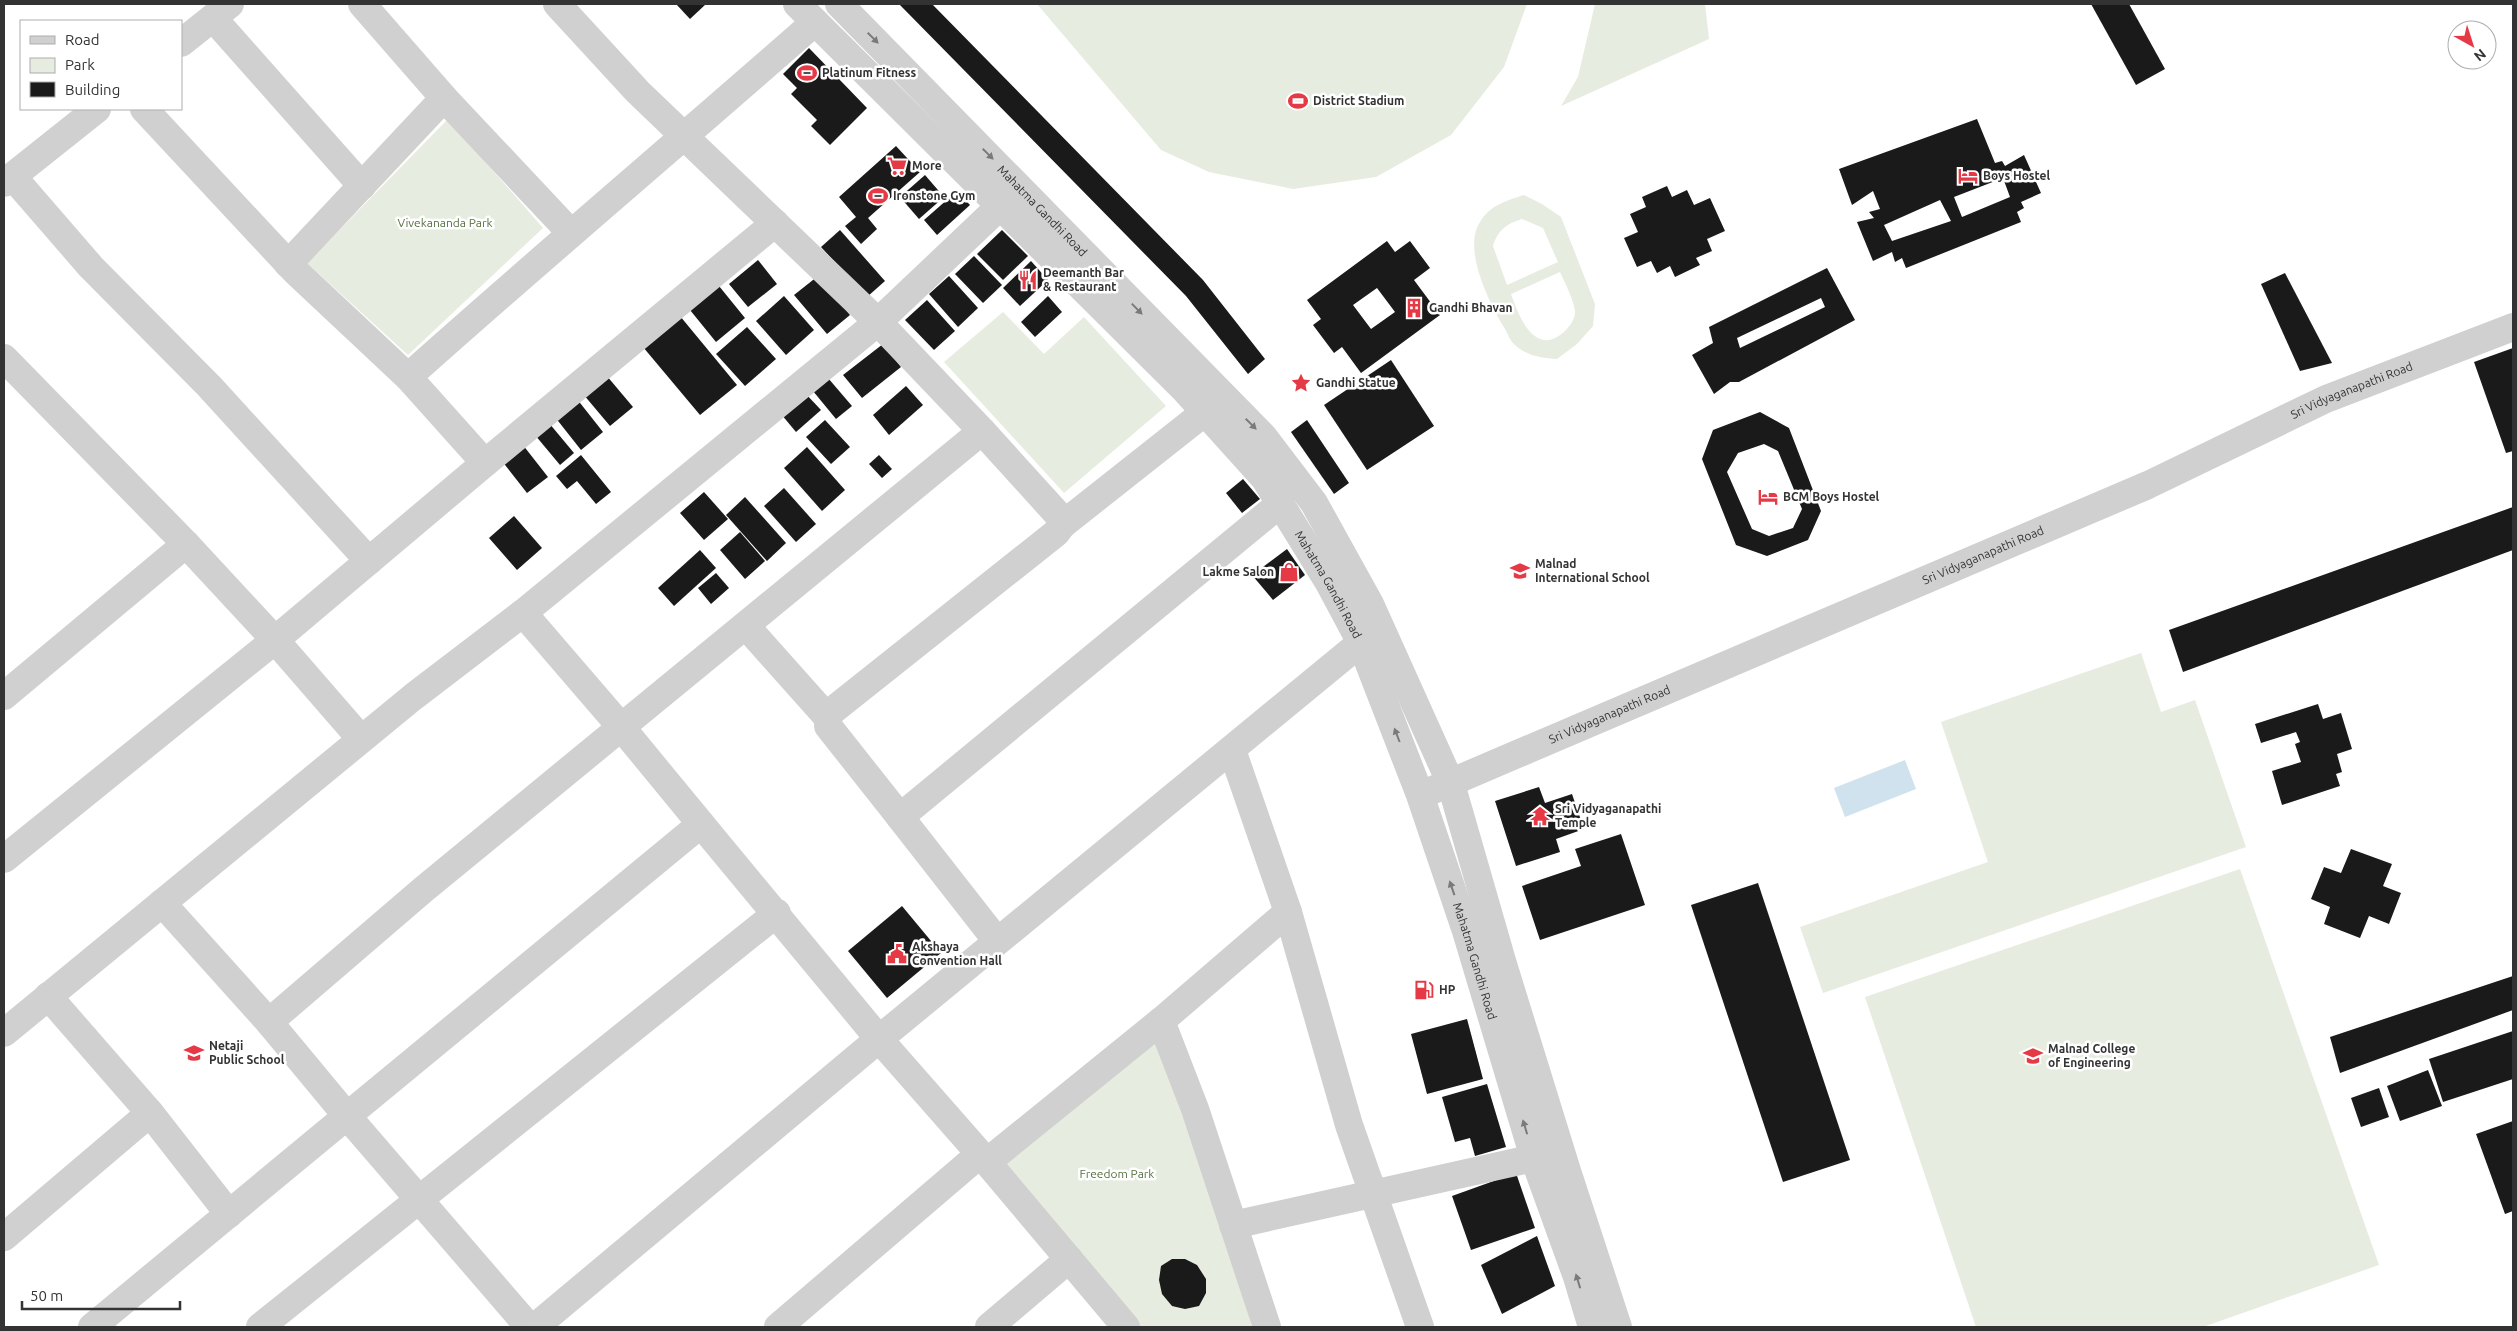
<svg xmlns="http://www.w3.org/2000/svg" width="2517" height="1331" viewBox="0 0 2517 1331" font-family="Ubuntu,sans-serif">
<rect width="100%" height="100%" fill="#fff"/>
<g fill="#e6ecdf" fill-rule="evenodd">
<polygon points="1037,4 1527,4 1504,67 1451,135 1376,177 1293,189 1209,172 1161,150"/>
<polygon points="1595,4 1705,4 1709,39 1561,106 1578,77"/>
<polygon points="448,119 543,228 408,355 307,263"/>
<path d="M1524,195L1542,204L1561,217L1595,304L1593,326L1577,344L1557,359C1542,358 1527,356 1515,345C1510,341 1508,334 1505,329C1490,304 1462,250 1480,222C1490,205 1506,201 1524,195ZM1522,219L1543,228L1558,262L1507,285L1493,246C1498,230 1506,224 1522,219ZM1560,272C1565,283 1574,300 1575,312C1575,320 1569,327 1564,332C1534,358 1519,316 1511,294Z"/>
<polygon points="1003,312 1044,354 1084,317 1166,406 1064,493 944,362"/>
<polygon points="2141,653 2161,712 2195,700 2246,847 1823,993 1800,927 1988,862 1941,722"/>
<polygon points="2240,869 2379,1265 2203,1327 1976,1327 1865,997"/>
<polygon points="1157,1039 1239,1282 1252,1327 1140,1327 1003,1162"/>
</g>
<polygon fill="#cfe2ee" points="1905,760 1916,789 1845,817 1834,788"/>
<g fill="#1a1a1a" fill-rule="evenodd">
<polygon points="676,4 706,4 690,19"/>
<polygon points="899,4 932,4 1203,280 1265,359 1248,374 1186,296"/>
<polygon points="2091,4 2129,4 2165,69 2136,85"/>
<polygon points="809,48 867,108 830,145 811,126 817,120 791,94 797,88 783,74"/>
<path d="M1977,119L1995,163L2002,161L2005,166L2024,155L2041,193L2021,202L2024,208L2017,212L2021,222L1906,268L1902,258L1895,262L1892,252L1873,261L1857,222L1874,218L1869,212L1880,209L1873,191L1852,205L1839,169ZM2003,178L2010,197L1962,217L1954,197ZM1940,200L1951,221L1892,241L1884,225Z"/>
<polygon points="896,146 920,172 868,218 877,229 861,244 845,226 856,217 839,197"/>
<polygon points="925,175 944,197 919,219 900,197"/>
<polygon points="1667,186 1672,197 1687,190 1694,205 1710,198 1725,231 1707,239 1712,251 1696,258 1700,265 1675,277 1670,266 1657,273 1651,261 1637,267 1624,238 1638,232 1630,214 1646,207 1642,197"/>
<polygon points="957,191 970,205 937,235 924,220"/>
<polygon points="840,230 885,281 867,297 821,247"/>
<polygon points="1002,230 1028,256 1003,280 977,254"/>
<path d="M1387,241L1395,252L1410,241L1430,268L1414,280L1440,315L1361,373L1342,347L1334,353L1313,325L1321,319L1307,300ZM1377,288L1395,312L1371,329L1353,305Z"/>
<polygon points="974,256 1002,285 983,303 955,274"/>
<polygon points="758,260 777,284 748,307 729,284"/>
<polygon points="1031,261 1048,280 1020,306 1003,288"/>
<path d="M1827,268L1855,320L1739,382H1730L1714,394L1692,355L1713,343L1709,327ZM1821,298L1825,307L1740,348L1737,338Z"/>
<polygon points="2285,273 2332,363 2300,371 2261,284"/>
<polygon points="818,276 850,315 827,334 794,295"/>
<polygon points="949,276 978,308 958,327 929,294"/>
<polygon points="719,286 745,318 716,342 690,310"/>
<polygon points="784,296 814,330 786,355 756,321"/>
<polygon points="1048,296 1062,312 1035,337 1021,322"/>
<polygon points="927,300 955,331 934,350 905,320"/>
<polygon points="680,316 737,385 700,415 643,347"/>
<polygon points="747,327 776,359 745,386 716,354"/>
<polygon points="883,344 901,367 862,398 843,375"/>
<polygon points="2513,348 2513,451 2506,453 2474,362"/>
<polygon points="1391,360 1434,426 1367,470 1324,405"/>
<polygon points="601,369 633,407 610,426 578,388"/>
<polygon points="828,378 852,406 836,419 813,391"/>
<polygon points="906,386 923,405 889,435 873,415"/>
<polygon points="805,393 821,410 796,432 781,414"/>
<polygon points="573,394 603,432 581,450 551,412"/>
<path d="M1760,412L1789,428L1821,511L1808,540L1767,556L1736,545L1702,459L1713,430ZM1764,444L1778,451L1802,509L1793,528L1769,536L1752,529L1727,472L1738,453Z"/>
<polygon points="544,417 574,453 560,465 530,429"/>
<polygon points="825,420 850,447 831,464 806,437"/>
<polygon points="1307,420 1349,483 1334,494 1291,432"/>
<polygon points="519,440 548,477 527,493 498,456"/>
<polygon points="807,447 845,490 822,511 784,468"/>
<polygon points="581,455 611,492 596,504 577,481 567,489 556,476"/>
<polygon points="879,455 892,469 882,478 869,464"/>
<polygon points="1243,479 1260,499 1242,513 1226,493"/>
<polygon points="784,488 816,524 796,542 764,506"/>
<polygon points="704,492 728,519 704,540 680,513"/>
<polygon points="745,497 786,543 767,561 726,515"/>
<polygon points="2513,507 2513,550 2183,672 2169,630"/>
<polygon points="514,516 542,548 517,570 489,538"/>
<polygon points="740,532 765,561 745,579 720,550"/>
<polygon points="1287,549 1305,575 1273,600 1252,575"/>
<polygon points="700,550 716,568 674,606 658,588"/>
<polygon points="716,573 729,588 711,604 698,588"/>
<polygon points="2318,704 2323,719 2341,713 2352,749 2337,754 2342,772 2336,774 2340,786 2282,805 2272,771 2301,762 2295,744 2300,742 2296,732 2261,743 2255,724"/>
<polygon points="1539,787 1545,803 1572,794 1584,829 1556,839 1560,852 1516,866 1495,801"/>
<polygon points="1621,834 1645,905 1540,940 1522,886 1581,866 1575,849"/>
<polygon points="2351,849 2392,864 2383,886 2401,893 2389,924 2369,916 2360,938 2324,924 2330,907 2311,899 2324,867 2341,873"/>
<polygon points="1758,883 1850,1160 1783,1182 1691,905"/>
<polygon points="902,906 941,953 887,998 848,951"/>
<polygon points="2513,976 2513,1010 2340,1073 2330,1037"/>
<polygon points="1467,1019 1483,1079 1427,1094 1411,1034"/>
<polygon points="2513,1031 2513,1079 2443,1102 2429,1059"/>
<polygon points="2428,1070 2442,1106 2400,1121 2387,1086"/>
<polygon points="1487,1084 1506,1147 1475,1156 1470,1138 1455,1142 1442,1097"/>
<polygon points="2379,1088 2389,1117 2361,1127 2351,1098"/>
<polygon points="2513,1121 2513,1211 2505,1214 2476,1134"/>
<polygon points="1516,1173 1535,1228 1471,1250 1452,1196"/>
<polygon points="1537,1236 1555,1286 1502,1314 1481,1265"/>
<polygon points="1172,1259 1185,1259 1197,1265 1206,1279 1206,1293 1199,1306 1185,1309 1172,1306 1162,1294 1159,1280 1161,1266"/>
</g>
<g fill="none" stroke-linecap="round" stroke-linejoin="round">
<g stroke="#d0d0d0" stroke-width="28">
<polyline points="557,4 638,92 878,322 982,431"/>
<path id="s1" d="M797,4L1183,388L1265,479L1329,583L1361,643L1420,795L1466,931L1534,1158L1577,1277L1592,1327"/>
<path id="s2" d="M839,4L1263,436L1314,503L1370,604L1451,784L1502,961L1567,1171L1618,1327"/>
<polyline points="213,18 362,186"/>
<polyline points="181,43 230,4"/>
<polyline points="444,98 571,233"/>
<polyline points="144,109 295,271 408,377"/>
<polyline points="13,177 91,267 209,386 369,561"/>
<polyline points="4,183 97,109"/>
<polyline points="288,264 444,98 362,4"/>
<path d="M4,358L186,544L275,640L485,463L408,377C542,257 680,141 815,22"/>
<polyline points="485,463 775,223"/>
<polyline points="1062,525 1205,412"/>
<polyline points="523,613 622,728 701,824"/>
<polyline points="746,626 828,718"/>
<polyline points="4,696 186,544"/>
<polyline points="1232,750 1288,912"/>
<path id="s3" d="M1433,790L2148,485L2326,399L2513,327"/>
<polyline points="900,817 997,941"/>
<polyline points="4,859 275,640 361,739"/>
<polyline points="162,903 269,1022 424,889 982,431 1060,517 1062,525 1056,533 832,711 828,718 828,726 900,817 1281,503"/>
<polyline points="48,996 150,1113"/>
<polyline points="1161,1021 1288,912 1349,1125 1420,1327"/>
<polyline points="269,1022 347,1116 701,824 879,1039 987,1162 1126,1327"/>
<polyline points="4,1033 413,697 523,613 878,322 1015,192"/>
<polyline points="987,1162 1161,1021 1195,1109 1267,1327"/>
<polyline points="1233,1225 1534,1158"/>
<polyline points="4,1237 150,1113 229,1214"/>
<polyline points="92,1327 347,1116 529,1327"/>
<polyline points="260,1327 777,913"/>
<polyline points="535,1327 879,1039 1375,631"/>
<polyline points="778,1327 980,1154"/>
<polyline points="989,1327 1069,1259"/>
</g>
</g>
<defs><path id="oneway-solid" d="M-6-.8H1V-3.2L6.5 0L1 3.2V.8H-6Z" transform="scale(1.25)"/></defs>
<g fill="#7a7a7a">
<use href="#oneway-solid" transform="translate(873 38) rotate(45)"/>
<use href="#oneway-solid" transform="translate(988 154) rotate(45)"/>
<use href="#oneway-solid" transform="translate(1137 309) rotate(46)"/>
<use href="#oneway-solid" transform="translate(1251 424) rotate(45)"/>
<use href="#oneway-solid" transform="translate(1397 735) rotate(-111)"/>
<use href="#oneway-solid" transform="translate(1452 888) rotate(-109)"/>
<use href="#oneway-solid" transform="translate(1525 1127) rotate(-107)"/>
<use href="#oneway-solid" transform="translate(1578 1281) rotate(-107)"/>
</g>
<defs>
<symbol id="stadium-bare" viewBox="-9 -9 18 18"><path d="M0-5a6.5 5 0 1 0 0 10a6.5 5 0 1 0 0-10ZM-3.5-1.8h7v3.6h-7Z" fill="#e63946" stroke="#fff" stroke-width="2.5" paint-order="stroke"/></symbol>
<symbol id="supermarket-bare" viewBox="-9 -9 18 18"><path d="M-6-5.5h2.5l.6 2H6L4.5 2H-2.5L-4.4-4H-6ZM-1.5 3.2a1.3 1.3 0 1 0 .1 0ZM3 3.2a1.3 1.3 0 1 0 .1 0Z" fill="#e63946" stroke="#fff" stroke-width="2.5" paint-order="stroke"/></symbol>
<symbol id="hotel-bare" viewBox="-9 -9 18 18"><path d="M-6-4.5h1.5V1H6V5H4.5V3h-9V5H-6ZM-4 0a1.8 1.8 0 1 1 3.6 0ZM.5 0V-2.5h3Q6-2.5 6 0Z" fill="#e63946" stroke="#fff" stroke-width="2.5" paint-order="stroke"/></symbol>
<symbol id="restaurant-bare" viewBox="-9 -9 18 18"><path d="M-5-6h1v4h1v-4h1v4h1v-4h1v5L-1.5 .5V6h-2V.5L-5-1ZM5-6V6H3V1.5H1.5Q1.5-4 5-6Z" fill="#e63946" stroke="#fff" stroke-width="2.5" paint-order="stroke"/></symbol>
<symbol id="building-bare" viewBox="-9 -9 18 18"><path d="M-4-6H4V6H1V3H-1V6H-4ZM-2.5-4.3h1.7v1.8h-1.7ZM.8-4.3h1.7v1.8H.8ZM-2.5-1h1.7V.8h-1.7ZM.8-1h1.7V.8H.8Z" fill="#e63946" stroke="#fff" stroke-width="2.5" paint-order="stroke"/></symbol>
<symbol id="sight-bare" viewBox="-9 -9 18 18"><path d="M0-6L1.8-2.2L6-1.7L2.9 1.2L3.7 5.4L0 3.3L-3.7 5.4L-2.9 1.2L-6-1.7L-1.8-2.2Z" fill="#e63946" stroke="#fff" stroke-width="2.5" paint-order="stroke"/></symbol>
<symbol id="school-bare" viewBox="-9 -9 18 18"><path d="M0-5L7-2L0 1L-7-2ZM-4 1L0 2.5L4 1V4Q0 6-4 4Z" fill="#e63946" stroke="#fff" stroke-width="2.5" paint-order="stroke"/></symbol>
<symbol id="shop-bare" viewBox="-9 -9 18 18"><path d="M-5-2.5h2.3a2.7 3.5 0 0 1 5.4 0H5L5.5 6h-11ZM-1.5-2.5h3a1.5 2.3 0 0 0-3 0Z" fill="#e63946" stroke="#fff" stroke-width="2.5" paint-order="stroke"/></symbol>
<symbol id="temple-bare" viewBox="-9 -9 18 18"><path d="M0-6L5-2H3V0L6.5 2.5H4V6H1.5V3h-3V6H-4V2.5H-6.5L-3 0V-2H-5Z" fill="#e63946" stroke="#fff" stroke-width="2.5" paint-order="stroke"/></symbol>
<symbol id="civic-bare" viewBox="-9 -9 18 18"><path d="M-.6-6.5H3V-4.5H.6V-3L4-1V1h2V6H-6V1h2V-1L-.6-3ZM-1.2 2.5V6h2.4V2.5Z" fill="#e63946" stroke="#fff" stroke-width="2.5" paint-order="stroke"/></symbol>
<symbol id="fuel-bare" viewBox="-9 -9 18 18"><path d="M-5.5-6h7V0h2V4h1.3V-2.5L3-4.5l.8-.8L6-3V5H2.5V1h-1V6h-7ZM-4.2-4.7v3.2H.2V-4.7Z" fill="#e63946" stroke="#fff" stroke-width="2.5" paint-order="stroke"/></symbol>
<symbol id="university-bare" viewBox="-9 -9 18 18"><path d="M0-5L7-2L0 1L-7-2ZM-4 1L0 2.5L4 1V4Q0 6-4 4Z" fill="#e63946" stroke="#fff" stroke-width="2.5" paint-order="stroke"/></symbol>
</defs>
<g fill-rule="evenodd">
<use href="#stadium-bare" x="793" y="59" width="28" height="28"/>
<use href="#stadium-bare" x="1284" y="87" width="28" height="28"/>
<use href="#supermarket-bare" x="883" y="152" width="28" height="28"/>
<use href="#hotel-bare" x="1954" y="162" width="28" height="28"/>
<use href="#stadium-bare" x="864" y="182" width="28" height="28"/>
<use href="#restaurant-bare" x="1014" y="266" width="28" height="28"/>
<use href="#building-bare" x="1400" y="294" width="28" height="28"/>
<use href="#sight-bare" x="1287" y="369" width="28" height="28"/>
<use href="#hotel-bare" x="1754" y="483" width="28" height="28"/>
<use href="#school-bare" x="1506" y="557" width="28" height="28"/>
<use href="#shop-bare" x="1275" y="558" width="28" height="28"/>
<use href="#temple-bare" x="1526" y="802" width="28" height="28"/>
<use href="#civic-bare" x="883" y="940" width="28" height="28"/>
<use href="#fuel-bare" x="1410" y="976" width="28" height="28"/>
<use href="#school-bare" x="180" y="1039" width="28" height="28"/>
<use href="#university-bare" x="2019" y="1042" width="28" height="28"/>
</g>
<g text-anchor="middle" stroke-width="5" stroke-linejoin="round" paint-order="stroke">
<g font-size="12" font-weight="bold" fill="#333" stroke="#fff" text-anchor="start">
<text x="822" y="77">Platinum Fitness</text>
<text x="1313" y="105">District Stadium</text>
<text x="912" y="170">More</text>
<text x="1983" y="180">Boys Hostel</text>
<text x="893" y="200">Ironstone Gym</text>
<text x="1043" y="277">Deemanth Bar<tspan x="1043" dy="14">&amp; Restaurant</tspan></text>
<text x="1429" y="312">Gandhi Bhavan</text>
<text x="1316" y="387">Gandhi Statue</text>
<text x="1783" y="501">BCM Boys Hostel</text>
<text x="1535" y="568">Malnad<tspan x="1535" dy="14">International School</tspan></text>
<text x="1274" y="576" text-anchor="end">Lakme Salon</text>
<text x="1555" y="813">Sri Vidyaganapathi<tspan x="1555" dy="14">Temple</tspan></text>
<text x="912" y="951">Akshaya<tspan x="912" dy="14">Convention Hall</tspan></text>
<text x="1439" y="994">HP</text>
<text x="209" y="1050">Netaji<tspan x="209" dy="14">Public School</tspan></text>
<text x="2048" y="1053">Malnad College<tspan x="2048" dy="14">of Engineering</tspan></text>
</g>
<g font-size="12" fill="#333" stroke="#fff">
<text dy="4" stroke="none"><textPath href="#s2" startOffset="290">Mahatma Gandhi Road</textPath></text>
<text dy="4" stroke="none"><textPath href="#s3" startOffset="1002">Sri Vidyaganapathi Road</textPath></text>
<text dy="4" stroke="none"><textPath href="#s3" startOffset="598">Sri Vidyaganapathi Road</textPath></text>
<text dy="4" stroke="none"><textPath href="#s1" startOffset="790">Mahatma Gandhi Road</textPath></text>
<text dy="4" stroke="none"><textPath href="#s3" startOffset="192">Sri Vidyaganapathi Road</textPath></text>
<text dy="4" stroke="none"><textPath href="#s1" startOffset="1195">Mahatma Gandhi Road</textPath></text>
</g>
<g font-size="12" fill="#56703f" stroke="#fff">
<text x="445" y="227">Vivekananda Park</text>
<text x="1117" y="1178">Freedom Park</text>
</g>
</g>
<rect width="2517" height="1331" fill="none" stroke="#333333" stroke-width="10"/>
<rect x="20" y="20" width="162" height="90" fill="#ffffff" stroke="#adadad"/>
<rect x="30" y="36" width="25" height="8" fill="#d0d0d0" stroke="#adadad"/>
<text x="65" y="45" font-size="15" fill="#333333">Road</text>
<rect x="30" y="58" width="25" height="15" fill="#e6ecdf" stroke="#adadad"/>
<text x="65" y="70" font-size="15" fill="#333333">Park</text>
<rect x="30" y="82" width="25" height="15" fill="#1a1a1a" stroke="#adadad"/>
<text x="65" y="95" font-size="15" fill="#333333">Building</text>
<g transform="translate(2472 45) rotate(141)"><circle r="24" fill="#ffffff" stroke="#adadad"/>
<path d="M0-4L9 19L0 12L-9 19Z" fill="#e63946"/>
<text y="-8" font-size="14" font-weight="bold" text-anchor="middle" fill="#333333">N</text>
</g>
<path d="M22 1301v8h158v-8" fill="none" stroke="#333333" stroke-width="2.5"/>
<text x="30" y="1301" font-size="15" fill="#333333" stroke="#ffffff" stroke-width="4" paint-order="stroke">50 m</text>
</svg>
